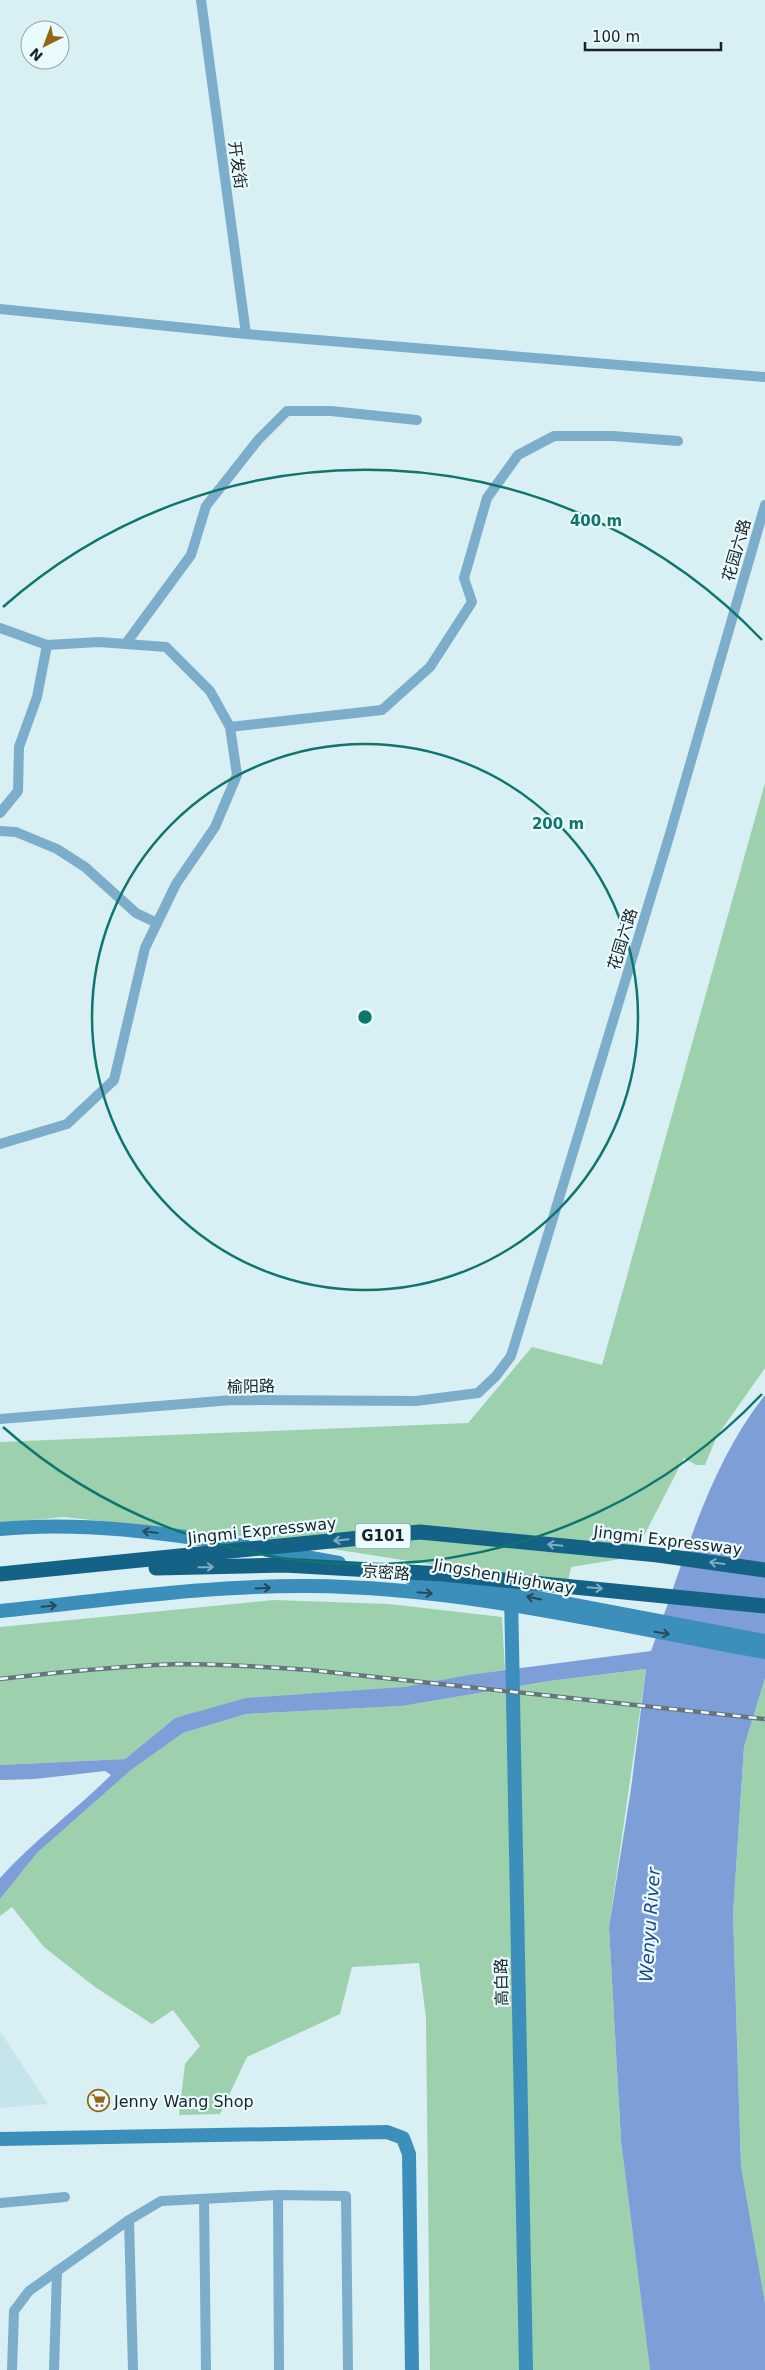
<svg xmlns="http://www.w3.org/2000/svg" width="765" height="2370" viewBox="0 0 765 2370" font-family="'DejaVu Sans','Noto Sans SC',sans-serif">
<rect width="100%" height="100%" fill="#d8eff3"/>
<polygon fill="#c5e5ea" points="0,2031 48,2104 0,2108"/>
<g fill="#9dd0ac">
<polygon points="765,783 765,1368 717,1436 705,1465 696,1465 684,1458 633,1557 571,1567 568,1582 447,1567 276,1540 64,1517 0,1523 0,1442 468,1423 532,1347 602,1365"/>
<polygon points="273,1600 389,1604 502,1617 505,1670 404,1687 175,1718 125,1759 0,1765 0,1627"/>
<polygon points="646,1669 609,1927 621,2141 650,2370 430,2370 426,2018 419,1963 352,1967 340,2014 247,2057 220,2114 179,2115 185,2064 200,2046 173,2010 152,2024 95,1987 44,1947 12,1907 0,1916 0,1899 37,1853 131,1770 183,1733 246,1714 402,1706 549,1681"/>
<polygon points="765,1678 765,2303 741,2166 733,1914 744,1747"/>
</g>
<path fill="#7e9ed8" d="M765,1395V1678L744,1747L733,1914L741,2166L765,2303V2370H650L621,2141L609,1927L631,1789L646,1669L549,1681L402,1706L246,1714L183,1733L131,1770L37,1853L0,1899V1878C34,1840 75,1811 111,1775L105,1771L35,1779L0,1780V1765L125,1759L175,1718L246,1698L404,1687L469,1675L651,1651C683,1565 707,1468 765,1395Z"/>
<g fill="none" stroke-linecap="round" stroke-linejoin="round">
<g stroke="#7caecc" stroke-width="10">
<polyline points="201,0 246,334"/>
<polyline points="0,309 246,334 765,377"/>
<polyline points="0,628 47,645 99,642 166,647 210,691 230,727 237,775 215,827 176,884 145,948 114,1080 67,1124 0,1144"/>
<polyline points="127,642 191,555 206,506 258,440 287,411 331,411 417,420"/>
<polyline points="230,727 382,710 430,667 472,602 464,578 487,498 518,455 554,436 613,436 678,441"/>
<polyline points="0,813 18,791 19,747 37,697 47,645"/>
<polyline points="0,831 16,832 57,849 85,867 136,913 157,923"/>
<polyline points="0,1419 232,1400 416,1401 478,1393 496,1376 511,1356 669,837 765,505"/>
<polyline points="278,2195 279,2370"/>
<polyline points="204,2199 206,2370"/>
<polyline points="0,2203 65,2197"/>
<polyline points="129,2220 133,2370"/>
<polyline points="12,2370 14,2311 29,2291 129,2220 161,2201 278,2195 346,2196 348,2370"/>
<polyline points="54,2370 57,2271"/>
</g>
<g stroke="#3c8fbb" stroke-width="14">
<path d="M0,1529C82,1521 165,1533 245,1546"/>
<polyline points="267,1550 339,1563"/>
<polyline points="411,1578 511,1593 765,1641"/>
<polyline points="511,1593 526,2370"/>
<path d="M0,1611C102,1601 206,1585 309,1586C463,1587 614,1625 765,1652"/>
<polyline points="0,2139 387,2132 403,2138 409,2154 412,2370"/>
</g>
<g stroke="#146286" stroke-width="15">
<polyline points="156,1568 284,1565 443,1574 765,1606"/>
<polyline points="0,1574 420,1532 658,1555 765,1570"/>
</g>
<defs>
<path id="rail" d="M0,1679C60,1672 119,1666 180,1664C223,1664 267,1667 310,1670L765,1719"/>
</defs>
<use href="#rail" stroke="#677578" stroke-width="4.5"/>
<use href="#rail" stroke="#e9fbfe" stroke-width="2.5" stroke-dasharray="8" stroke-linecap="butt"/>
</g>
<defs><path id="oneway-shaft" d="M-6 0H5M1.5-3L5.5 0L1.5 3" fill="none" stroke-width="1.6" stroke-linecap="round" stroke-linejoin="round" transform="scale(1.25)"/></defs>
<g stroke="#27495a">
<use href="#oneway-shaft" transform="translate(150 1532) rotate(-172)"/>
<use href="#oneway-shaft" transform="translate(263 1588) rotate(-3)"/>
<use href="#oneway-shaft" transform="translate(425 1593) rotate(5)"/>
<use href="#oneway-shaft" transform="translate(534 1598) rotate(-169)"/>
<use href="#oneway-shaft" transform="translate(49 1606) rotate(-5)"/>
<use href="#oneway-shaft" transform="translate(662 1633) rotate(10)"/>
</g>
<g stroke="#7eaec2">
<use href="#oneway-shaft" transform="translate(341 1540) rotate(174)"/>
<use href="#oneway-shaft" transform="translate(555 1545) rotate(-174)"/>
<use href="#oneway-shaft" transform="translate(717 1563) rotate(-172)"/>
<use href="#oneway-shaft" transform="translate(206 1567) rotate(-1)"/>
<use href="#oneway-shaft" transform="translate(595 1588) rotate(5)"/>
</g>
<g fill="none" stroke="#0f766e" stroke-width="2.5">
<circle cx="365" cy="1017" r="273"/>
<path d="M762 1394A547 547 0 0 1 3 1427M3 607A547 547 0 0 1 762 640"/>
</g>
<defs>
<symbol id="supermarket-ring" viewBox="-11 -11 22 22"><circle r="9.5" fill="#e9fbfe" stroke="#966516" stroke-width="1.5"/><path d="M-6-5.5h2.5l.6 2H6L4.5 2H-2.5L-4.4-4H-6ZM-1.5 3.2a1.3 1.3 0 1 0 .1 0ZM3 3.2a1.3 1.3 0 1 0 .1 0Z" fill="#966516"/></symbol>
</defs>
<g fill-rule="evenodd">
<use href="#supermarket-ring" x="86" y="2088" width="25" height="25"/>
</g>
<g text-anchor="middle" stroke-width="4.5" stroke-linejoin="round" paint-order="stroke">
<rect fill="#e9fbfe" stroke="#596466" stroke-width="1" x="355.5" y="1523.5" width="55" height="25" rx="4"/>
<g font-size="15" font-weight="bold" fill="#1b2325">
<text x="383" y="1541">G101</text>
</g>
<g font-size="16" fill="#1b2325" stroke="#e9fbfe">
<text transform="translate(238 165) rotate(82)" y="6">开发街</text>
<text transform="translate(736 550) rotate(-74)" y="6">花园六路</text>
<text transform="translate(622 939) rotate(-73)" y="6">花园六路</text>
<text transform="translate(251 1386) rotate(-1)" y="6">榆阳路</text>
<text transform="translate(262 1530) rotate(-6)" y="6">Jingmi Expressway</text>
<text transform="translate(668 1540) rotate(7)" y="6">Jingmi Expressway</text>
<text transform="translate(386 1572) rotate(4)" y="6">京密路</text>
<text transform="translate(504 1576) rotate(10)" y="6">Jingshen Highway</text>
<text transform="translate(501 1982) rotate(-91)" y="6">高白路</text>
</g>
<g font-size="16" fill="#1b2325" stroke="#e9fbfe" text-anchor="start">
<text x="114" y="2107">Jenny Wang Shop</text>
</g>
<g font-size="18" font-style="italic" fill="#22468b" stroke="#e9fbfe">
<text transform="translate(650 1925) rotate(-86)" y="6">Wenyu River</text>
</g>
</g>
<circle cx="365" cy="1017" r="8" fill="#0f766e" stroke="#e9fbfe" stroke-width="2.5"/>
<g font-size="15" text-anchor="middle" font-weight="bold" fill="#0f766e" stroke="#e9fbfe" stroke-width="4.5" stroke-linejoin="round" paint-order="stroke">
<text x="596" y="526">400 m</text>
<text x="558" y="829">200 m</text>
</g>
<g transform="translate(45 45) rotate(222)"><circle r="24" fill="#e9fbfe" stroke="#97a5a7"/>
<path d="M0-4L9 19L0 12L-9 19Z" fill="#966516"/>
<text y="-8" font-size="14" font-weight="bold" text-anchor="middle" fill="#1b2325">N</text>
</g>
<path d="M585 42v8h136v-8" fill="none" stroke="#1b2325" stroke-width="2.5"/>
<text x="592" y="42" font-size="15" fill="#1b2325" stroke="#e9fbfe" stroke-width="4" paint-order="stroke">100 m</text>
</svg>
